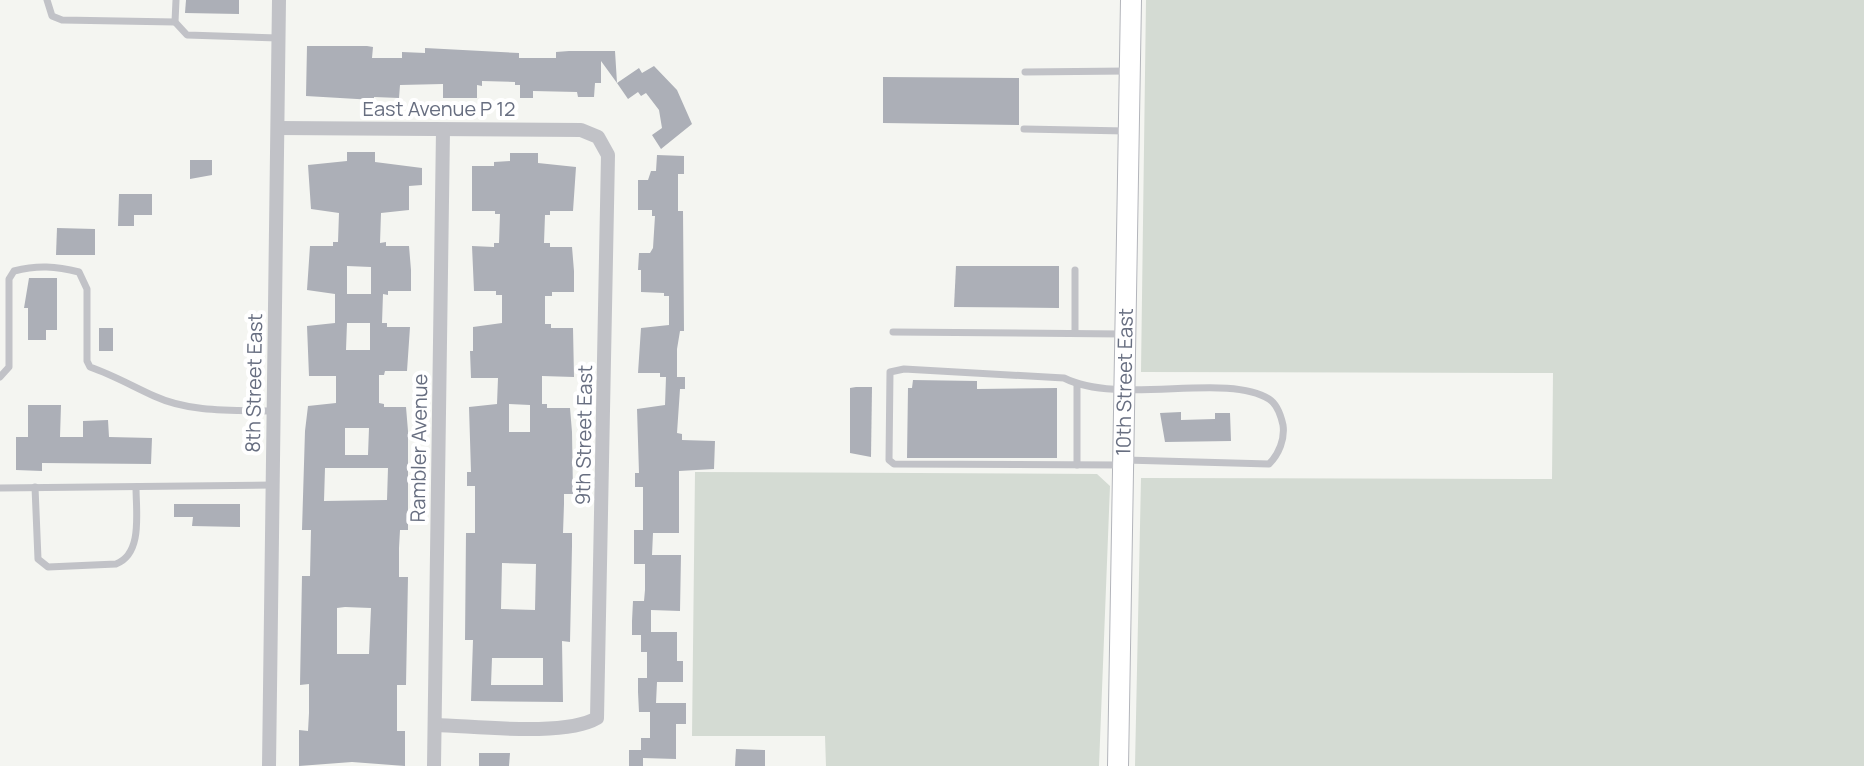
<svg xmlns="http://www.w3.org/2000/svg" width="1864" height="766" viewBox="0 0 1864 766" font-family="Manrope,sans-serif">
<rect width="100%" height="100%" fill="#f4f5f1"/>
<g fill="#d4dbd3">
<polygon points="1146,0 1864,0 1864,766 1135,766 1141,478 1552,479 1553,373 1141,372"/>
<polygon points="695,472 1097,474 1110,486 1099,766 826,766 825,736 692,736"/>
</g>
<g fill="#acafb7" fill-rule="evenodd">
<polygon points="186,0 239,0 239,14 185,13"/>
<polygon points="307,46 367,46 373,47 372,58 402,58 402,52 425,53 425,48 519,53 519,58 556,58 556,52 569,51 615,51 617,83 601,61 601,83 595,83 594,97 578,97 577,92 533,91 533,98 520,98 520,85 515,85 515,82 482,81 482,86 477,85 477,98 443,98 443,84 400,85 399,98 374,97 374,100 306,96"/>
<polygon points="654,66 677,90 692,124 661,149 652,135 662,128 659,110 646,93 641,96 638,92 628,99 617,83 639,68 642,73"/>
<polygon points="883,77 1019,78 1019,125 883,123"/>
<path d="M347,152H375V162L422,168V185L409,186V210L381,213L380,243L386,242V246H409L411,270V291H388V295L383,294L382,323H387V327H410L407,371H385L384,375H379V403L384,404V407H406L408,431V530H400L399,548V577H408L406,685H397V731H405V766L352,762L299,766V730L308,731L309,713V684L300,685L302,576H310L311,530H302L305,431L308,406L336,403V376H309L307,326L335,323V294L307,290L310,246H333V242H338L339,213L311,209L308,165L347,161ZM347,266L371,267V294H347ZM347,323H370V350H346ZM345,428H369L368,455H345ZM325,468H388L387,500L324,501ZM345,607L371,608L369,654H337V608Z"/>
<path d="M510,153H538V163L576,167L573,211H550V215H545L544,243H550V247H572L574,271V292H552V296H545V324H551V328H573L574,377L542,376V404H547V408H570L572,432L573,494H564V504L563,533H572V546L570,642L562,641L563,702L471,701L473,640H465L466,533H475V486H467V472H471L469,407L497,404L498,378H471L470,351H473V327L502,323V295H496V291H474L472,246L494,247V243H499L500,214H495V211H472V166H494V162L510,161ZM509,404L530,405V432H509ZM502,563L536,564L535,610L501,609ZM492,658H543V685H491Z"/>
<polygon points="657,155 684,156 684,174 678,174 678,211 683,211 684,331 680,331 677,349 677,377 685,377 685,389 680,389 677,433 682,434 682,440 715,441 714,469 679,471 679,533 653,533 652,555 681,555 680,611 651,610 651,632 677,632 677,661 683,661 683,682 657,682 656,703 686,703 686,724 676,724 676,759 643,758 643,766 629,766 629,750 641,750 641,738 650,738 650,712 639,712 638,692 638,678 647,678 647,652 641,652 641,635 632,635 632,621 633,601 644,601 645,590 645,564 634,564 634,530 643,530 643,487 635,487 635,473 639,473 637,409 665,405 666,377 660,377 660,373 638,373 641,328 669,325 669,296 664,296 664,293 641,292 641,270 638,270 639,253 650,253 653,248 655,216 652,216 652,210 638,210 638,180 648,180 651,171 656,171"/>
<polygon points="190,160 212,160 212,175 190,179"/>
<polygon points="119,194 152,194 152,215 134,215 134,226 118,226"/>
<polygon points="57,228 95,229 95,255 56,255"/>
<polygon points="956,266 1059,266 1059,308 954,307"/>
<polygon points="29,278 57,278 57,330 46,330 46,340 28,340 28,308 24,308"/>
<rect x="99" y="328" width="14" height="23"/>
<polygon points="913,380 977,381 977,389 1057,388 1057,458 907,458 908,388 912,388"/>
<polygon points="856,387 872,387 871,457 850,453 850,388"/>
<polygon points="28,405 61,405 60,437 83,437 83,421 108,420 109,437 152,438 151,464 42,463 42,471 16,470 16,437 28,437"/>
<polygon points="1181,412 1181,420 1215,419 1215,413 1230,413 1231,441 1165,442 1160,413"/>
<polygon points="174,504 240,504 240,527 192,526 193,517 174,517"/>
<polygon points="736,749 765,750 765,766 735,766"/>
<polygon points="479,753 510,753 509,766 479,766"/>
</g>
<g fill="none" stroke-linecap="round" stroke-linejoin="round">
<defs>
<g id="secondary">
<path id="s1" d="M1118,766L1131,0"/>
</g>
</defs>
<use href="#secondary" stroke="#b3b5bb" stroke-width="22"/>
<g stroke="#c1c2c7" stroke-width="7">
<polyline points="47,0 52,16 62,20 175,22"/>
<polyline points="176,0 175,22 187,35 278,38"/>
<polyline points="1025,72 1127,71"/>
<polyline points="1024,129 1126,131"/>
<polyline points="1075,270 1075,332"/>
<polyline points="893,332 1122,334"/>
<path d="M0,377L9,367V279L14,271C37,265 56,266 79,272L87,289V361L90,367C113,375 132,386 154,396C191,413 233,410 273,411"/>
<polyline points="1077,465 1077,385"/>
<path d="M1121,465L894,464L889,460L890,372L904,369L1064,378C1120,406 1225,372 1269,399C1277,404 1281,416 1283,425C1285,439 1279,454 1269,464L1125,460"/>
<path d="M35,487L38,559L48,567L116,564C143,554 136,512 136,487"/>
<polyline points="0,488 273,485"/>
</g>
<g stroke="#c1c2c7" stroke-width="14">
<path d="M278,128L581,130L598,137L608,155L597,718C565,737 476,726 435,725"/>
<polyline points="269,766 279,0"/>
<polyline points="434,766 443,130"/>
</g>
<use href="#secondary" stroke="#fff" stroke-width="20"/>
</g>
<g text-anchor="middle" stroke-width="8" stroke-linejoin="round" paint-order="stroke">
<g font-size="20" fill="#676e80" stroke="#fff">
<text x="439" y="116">East Avenue P 12</text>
<text transform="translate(254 383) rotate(-89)" y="7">8th Street East</text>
<text dy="7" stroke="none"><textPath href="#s1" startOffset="384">10th Street East</textPath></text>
<text transform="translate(584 435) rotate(-89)" y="7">9th Street East</text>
<text transform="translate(419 448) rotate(-89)" y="7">Rambler Avenue</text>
</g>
</g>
</svg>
